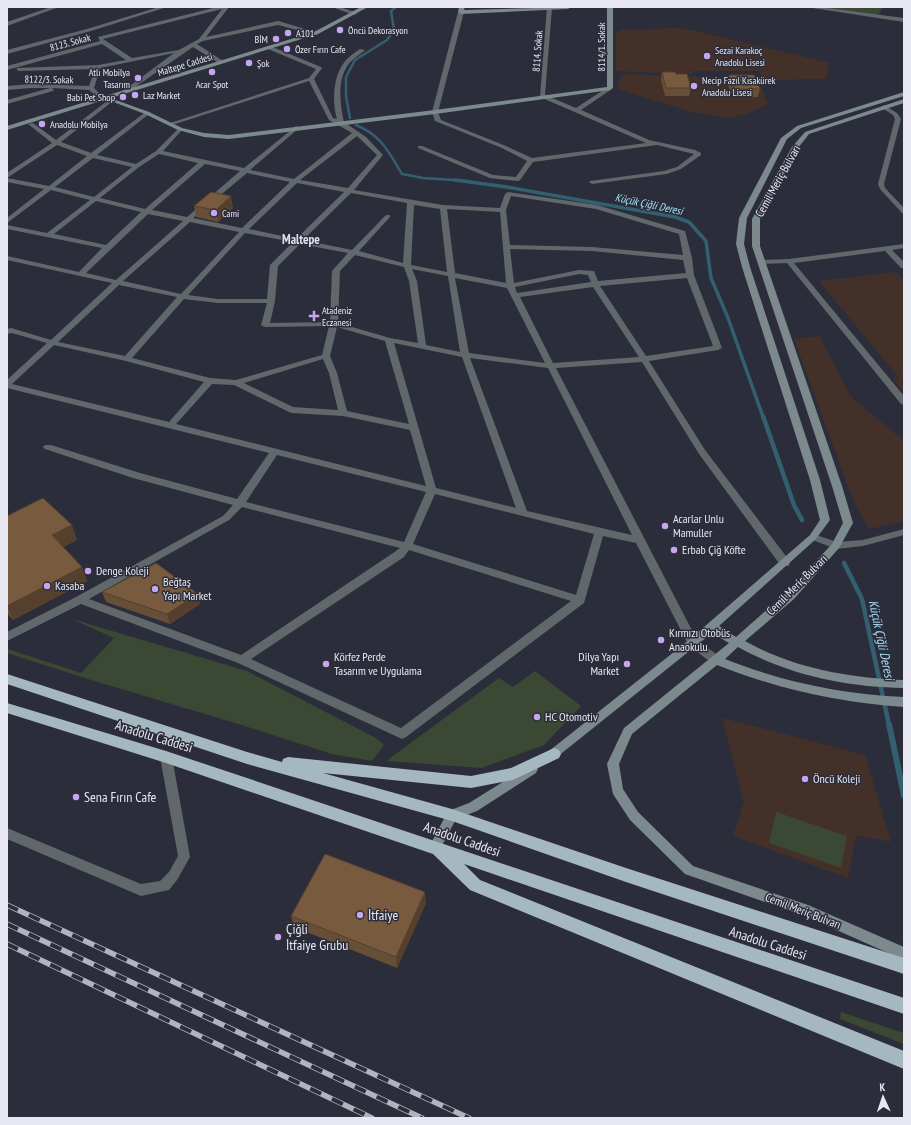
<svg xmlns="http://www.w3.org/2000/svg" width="911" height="1125" viewBox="0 0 911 1125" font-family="'PT Sans Narrow',sans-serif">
<rect width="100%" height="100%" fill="#2c2d3a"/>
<g fill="#433129">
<polygon points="679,28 697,31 829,63 826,79 763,80 759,71 691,71 692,74 616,71 616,33 619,30"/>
<polygon points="625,74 758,79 768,104 746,114 727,118 692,112 617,89 621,76"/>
<polygon points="896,272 904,281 904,392 893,379 899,378 819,281"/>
<polygon points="819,336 851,397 904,441 904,521 869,529 853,500 794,339"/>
<polygon points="722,718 865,755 891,842 856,835 848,878 733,836 744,802"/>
</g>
<g fill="#3b4833">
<polygon points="821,7 883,7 878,16"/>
<polygon points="72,619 247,671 376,738 384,745 372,761 332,754 245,726 88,679 7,653 8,649 81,673 114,638"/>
<polygon points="535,671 581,706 544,745 482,768 386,761 499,678 513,687"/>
<polygon points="776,812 847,836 841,868 769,843"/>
<polygon points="841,1012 904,1033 904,1044 840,1019"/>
</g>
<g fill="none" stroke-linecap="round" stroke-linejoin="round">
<g stroke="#336071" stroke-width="2.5">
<polyline points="350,118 346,96 346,77 355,60 387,40 394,30 391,11 396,7"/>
<path d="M356,125C382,136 388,151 402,174L423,178L468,181"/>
</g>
<polyline stroke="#336071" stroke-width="3.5" points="455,180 507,187 675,217 689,222 706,241 711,278 728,318 763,417"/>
<g stroke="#336071" stroke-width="4.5">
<polyline points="763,416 794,505 802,520"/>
<polyline points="844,563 862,599 889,725"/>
</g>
<polyline stroke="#336071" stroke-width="6" points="889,724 904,796"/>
<g fill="#61686b" fill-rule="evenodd">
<polygon points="51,7 59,7 7,26 7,22"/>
<polygon points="159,7 167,7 91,31 7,54 7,50 87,29"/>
<path d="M217,7H229L206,37L278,21L319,33L316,35L278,25L203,41L197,44L223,61V63H219L193,47L125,94L123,93V91L174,53L100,68L94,88L105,99L102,101L89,90L52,88L54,90L53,91L7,104V100L50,88H31L7,90V86L31,84L89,86L95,69L19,71L17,70V68L98,65L126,60L102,44L7,70V66L100,41L98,37ZM222,9L199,39L179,50L132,58L103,39Z"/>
<polygon points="332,7 340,7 357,13 354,15"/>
<polygon points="547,7 552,8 545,95 576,108 608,87 612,87 612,89 581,110 649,140 695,150 701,153 701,155 681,169 667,174 592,184 589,182 590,181 664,171 677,167 694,154 657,145 533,162 520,180 518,181 490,178 418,148 418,146 422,146 493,175 516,177 527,161 502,148 435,121 432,112 458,12 461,10 464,12 438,112 441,120 506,146 532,158 646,143 540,97"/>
<polygon points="806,7 820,7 904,18 904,22"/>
<path d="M270,46L321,67L322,68L314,79L333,118L337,119C332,103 333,78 343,64C348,57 354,53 360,49L365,50C360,55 353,58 348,65C337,80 340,105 344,122L366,137L383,155L354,190L443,205L500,208L505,194L508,192L597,205L685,231L692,258L694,275L722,348L718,350L649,361L705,450L789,560L790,563L789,566H781L699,454L642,362L556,368L697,640L720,657L721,660L720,663L716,664L712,663L689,646L636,543L603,536L584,603L406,737L402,739L238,663L81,604L7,641V632L76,597L223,516L233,505L133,478L45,449L43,447L45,445H51L140,473L237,499L269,453L7,388V380L47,343L12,333L7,334V329L11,328L51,340L112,283L7,260V256L79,272L102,248L7,229V225L47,233L90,200L51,190L7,223V218L44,189L7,182V173L52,143L28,124L33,123L56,140L111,98L114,100L113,101L61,142L91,153L147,111L150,113L149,114L97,155L136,164L156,151L180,127L182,128V130L163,151L244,168L296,126L299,128L298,129L250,170L294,179L352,133L329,120L309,81L172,125L167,124L309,78L316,69L268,49L267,48ZM357,136L377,155L348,188L300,180ZM57,145L87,156L49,186L7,178ZM159,154L198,163L145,209L100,198L139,167ZM93,158L132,167L94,197L55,187ZM205,164L240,171L187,217L152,210ZM247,173L290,182L242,228L193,218ZM297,183L344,192L296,239L249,229ZM351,193L407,203L403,263L359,251L390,217V215H386L352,250L303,240ZM511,196L596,209L669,231L679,234L683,255L592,247L510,245L506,210ZM96,201L141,212L106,245L54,234ZM414,205L440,209L447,272L411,265ZM447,209L500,212L506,283L455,273ZM148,214L183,221L116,280L86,273ZM190,222L239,232L181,294L123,281ZM245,233L293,242L270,265L267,299H218L188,295ZM300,244L348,253L332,271L330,322L270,323L275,301L278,266ZM510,249L592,251L683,260L686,273L598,281L594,271L579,270L514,283ZM355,255L404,267L409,281L418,343L390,338L338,323L340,271ZM412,269L448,276L460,352L426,345L417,281ZM579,274L588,275L591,282L517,293L515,287ZM455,278L507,288L545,363L469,353ZM687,278L713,346L646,356L600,286ZM119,285L177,297L125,356L58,342ZM593,287L639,357L553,363L520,297ZM184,299L218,303H267L261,325L265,327L329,326L322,355L236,380L210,378L132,358ZM337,327L385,341L409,424L347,411L337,373L330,356ZM394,343L462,357L516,508L436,488ZM54,345L126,361L204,382L169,422L12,384ZM470,358L548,368L632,535L527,511ZM323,359L329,373L338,410L293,407L244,383ZM212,384L234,385L291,413L343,416L410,430L426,486L176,424ZM277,455L426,492L404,542L246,502ZM435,494L594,534L576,595L413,544ZM242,507L400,548L396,551L241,655L89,599L229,520ZM409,550L571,601L401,728L251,659L404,557Z"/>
<polygon points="884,105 897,113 901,119 884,184 885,188 904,208 904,214 902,213 880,189 878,184 895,119 893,115 882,108 881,107"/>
<polygon points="904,244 904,248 892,250 904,262 904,268 901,268 885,251 794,263 904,396 904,405 901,404 787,263 761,264 757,262 761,260 789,259"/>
<polygon points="904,529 904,535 863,546 836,549 810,539 808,537 813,534 837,542 863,540"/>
<polygon points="166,752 170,754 172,757 190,857 177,880 169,890 141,896 7,839 7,828 141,884 160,881 169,872 178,856 160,757 162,754"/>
</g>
<g fill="#7c898d" fill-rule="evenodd">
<polygon points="361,7 368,7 318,34 7,130 7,126 314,32"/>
<polygon points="459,7 465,7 464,10 571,7 568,9 461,14 458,12"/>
<polygon points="607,7 613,7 613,88 610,90 435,114 229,139 204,137 178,130 145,114 108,100 113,99 149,112 182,128 204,133 229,135 435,110 607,87"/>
<path d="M904,92V96L801,128L787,139L747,218L744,244L750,267L820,480L830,520L816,539L719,626L736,637L786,593L832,544L843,523L832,486L752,246V219L792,147L805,132L904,99V103L809,134L798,148L760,219V246L842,486L853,523L839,548L794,599L745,641C793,668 849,678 904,680V688C847,687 788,675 738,647L725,659C783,682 841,694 904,697V707C839,703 778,689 717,665L632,734L619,764L623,789L638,812L693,866L808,905L904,947V960L805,916L685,874L630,820L613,794L607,764L624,728L729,643L712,633L552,761L548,763L544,761L542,758L544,755L689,640L810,535L820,520L810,480L742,267L736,244L739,218L781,138L797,126Z"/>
<polygon points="532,764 536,765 538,769 536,773 477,811 456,819 439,851 435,853 431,851 429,847 448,811 469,803"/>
</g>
<g fill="#a5b8bf" fill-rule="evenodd">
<polygon points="7,674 247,752 282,762 283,759 288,757 471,776 511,768 554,748 559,750 561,754 559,758 513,780 471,788 323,773 452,809 626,868 904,958 904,974 626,882 452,821 247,764 7,684"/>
<polygon points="7,703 166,751 904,998 904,1014 464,864 480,880 904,1051 904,1069 470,890 433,854 166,763 7,713"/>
</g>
<defs>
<g id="rail">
<polyline points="7,905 469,1118"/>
<polyline points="7,924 422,1118"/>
<polyline points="7,944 372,1118"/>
</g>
</defs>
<use href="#rail" stroke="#b2b3be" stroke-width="5.5"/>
<use href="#rail" stroke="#2c2d3a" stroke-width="4" stroke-dasharray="12" stroke-linecap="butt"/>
</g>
<g fill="#674e36">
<polygon points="662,72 676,74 691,88 689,96 665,96 661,80"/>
<polygon points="729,75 760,89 758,97 733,97 727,83"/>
<polygon points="194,206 233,208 218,222 196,217"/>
<polygon points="7,516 77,540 63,547 82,567 87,581 13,620 7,613"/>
<polygon points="102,592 200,604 170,624 106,602"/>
<polygon points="426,903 397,968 294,927 291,916"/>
</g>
<g fill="#54402c">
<polygon points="231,196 233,208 218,222 216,210"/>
<polygon points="72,525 77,540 58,549 52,535"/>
<polygon points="82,567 87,581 13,620 7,606"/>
<polygon points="198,594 200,604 170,624 167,614"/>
<polygon points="425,892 426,903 397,968 396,957"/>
</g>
<g fill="#785b3f" stroke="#54402c">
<polygon points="662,72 675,72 676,74 687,74 691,88 666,88"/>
<polygon points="729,75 754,75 760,89 735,89"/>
<polygon points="211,192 231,196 216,210 194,206"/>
<polygon points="43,498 72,525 52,535 82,567 7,606 7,516"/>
<polygon points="156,563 198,594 167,614 102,592"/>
<polygon points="325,854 425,892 396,957 291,916"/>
</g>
<g fill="#c6a6f0" stroke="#2c2d3a" stroke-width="1.5">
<circle cx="340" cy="30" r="4"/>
<circle cx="288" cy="33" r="4"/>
<circle cx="276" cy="39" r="4"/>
<circle cx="287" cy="49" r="4"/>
<circle cx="707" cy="56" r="4"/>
<circle cx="249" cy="63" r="4"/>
<circle cx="212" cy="72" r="4"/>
<circle cx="138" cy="78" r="4"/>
<circle cx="694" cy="86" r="4"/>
<circle cx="135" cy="95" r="4"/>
<circle cx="123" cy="97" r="4"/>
<circle cx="42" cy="124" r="4"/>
<circle cx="214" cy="213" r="4"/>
<path d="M312 310h4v4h4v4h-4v4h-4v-4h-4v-4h4z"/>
<circle cx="665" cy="526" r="4"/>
<circle cx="674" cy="550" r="4"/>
<circle cx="88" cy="571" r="4"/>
<circle cx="47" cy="586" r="4"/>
<circle cx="155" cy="589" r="4"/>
<circle cx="661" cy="640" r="4"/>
<circle cx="326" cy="664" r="4"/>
<circle cx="627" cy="664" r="4"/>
<circle cx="537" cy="717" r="4"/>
<circle cx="805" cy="779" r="4"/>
<circle cx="76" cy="797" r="4"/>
<circle cx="360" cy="915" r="4"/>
<circle cx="278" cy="937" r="4"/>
</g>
<g text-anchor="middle" stroke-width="3" stroke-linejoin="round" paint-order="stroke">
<g font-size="10" fill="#e6e7f0" stroke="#2c2d3a" text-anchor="start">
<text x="348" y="34">Öncü Dekorasyon</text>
<text x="296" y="37">A101</text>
<text x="268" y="43" text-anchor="end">BİM</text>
<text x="295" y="53">Özer Fırın Cafe</text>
<text x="715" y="54">Sezai Karakoç<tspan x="715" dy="12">Anadolu Lisesi</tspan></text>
<text x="257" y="67">Şok</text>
<text x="130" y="76" text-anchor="end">Atlı Mobilya<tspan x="130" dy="12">Tasarım</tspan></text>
<text x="702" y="84">Necip Fazıl Kısakürek<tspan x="702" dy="12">Anadolu Lisesi</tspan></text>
<text x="212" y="88" text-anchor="middle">Acar Spot</text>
<text x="143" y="99">Laz Market</text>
<text x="115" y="101" text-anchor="end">Babi Pet Shop</text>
<text x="50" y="128">Anadolu Mobilya</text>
<text x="222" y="217">Cami</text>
<text x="322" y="314">Atadeniz<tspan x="322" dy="12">Eczanesi</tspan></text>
</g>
<g font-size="10" fill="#e6e7f0" stroke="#2c2d3a">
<text transform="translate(70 42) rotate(-15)" y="4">8123. Sokak</text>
<text transform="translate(601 47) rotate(-90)" y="4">8114/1. Sokak</text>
<text transform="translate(537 51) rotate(-86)" y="4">8114. Sokak</text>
<text transform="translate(185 64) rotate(-17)" y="4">Maltepe Caddesi</text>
<text transform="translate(49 79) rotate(1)" y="4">8122/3. Sokak</text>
</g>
<g font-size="11" font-style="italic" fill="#a4e1f8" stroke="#2c2d3a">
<text transform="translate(649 204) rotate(12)" y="4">Küçük Çiğli Deresi</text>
</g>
<g font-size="12" fill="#e6e7f0" stroke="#2c2d3a">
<text transform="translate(778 181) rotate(-61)" y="4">Cemil Meriç Bulvarı</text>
<text transform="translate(797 585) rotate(-45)" y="4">Cemil Meriç Bulvarı</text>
<text transform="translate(803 911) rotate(21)" y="4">Cemil Meriç Bulvarı</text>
</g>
<g font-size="12" fill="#e6e7f0" stroke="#2c2d3a" text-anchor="start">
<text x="673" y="523">Acarlar Unlu<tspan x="673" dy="14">Mamuller</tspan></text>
<text x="682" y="554">Erbab Çiğ Köfte</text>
<text x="96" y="575">Denge Koleji</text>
<text x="163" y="586">Beğtaş<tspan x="163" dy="14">Yapı Market</tspan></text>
<text x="55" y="590">Kasaba</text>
<text x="669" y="637">Kırmızı Otobüs<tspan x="669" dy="14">Anaokulu</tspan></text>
<text x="334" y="661">Körfez Perde<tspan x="334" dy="14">Tasarım ve Uygulama</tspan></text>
<text x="619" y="661" text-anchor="end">Dilya Yapı<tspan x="619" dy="14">Market</tspan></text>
<text x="545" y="721">HC Otomotiv</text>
<text x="813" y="783">Öncü Koleji</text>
</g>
<g font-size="13" font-weight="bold" fill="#dfe1f2" stroke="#2c2d3a">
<text x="301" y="244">Maltepe</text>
</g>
<g font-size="13" font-style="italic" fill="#a4e1f8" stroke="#2c2d3a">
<text transform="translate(882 640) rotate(78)" y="5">Küçük Çiğli Deresi</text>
</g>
<g font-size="14" fill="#e6e7f0" stroke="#2c2d3a">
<text transform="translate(154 736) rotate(17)" y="5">Anadolu Caddesi</text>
<text transform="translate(462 839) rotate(19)" y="5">Anadolu Caddesi</text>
<text transform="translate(768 943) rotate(18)" y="5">Anadolu Caddesi</text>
</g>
<g font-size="14" fill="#e6e7f0" stroke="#2c2d3a" text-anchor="start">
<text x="84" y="802">Sena Fırın Cafe</text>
<text x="368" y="920">İtfaiye</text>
<text x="286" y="934">Çiğli<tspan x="286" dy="16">İtfaiye Grubu</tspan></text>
</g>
</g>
<rect width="911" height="1125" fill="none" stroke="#e6e7f0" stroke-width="16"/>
<g transform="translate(883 1097) rotate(357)" stroke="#2c2d3a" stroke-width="3" paint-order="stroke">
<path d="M0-3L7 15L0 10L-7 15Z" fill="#e6e7f0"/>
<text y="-6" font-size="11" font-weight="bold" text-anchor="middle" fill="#e6e7f0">K</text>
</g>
</svg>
